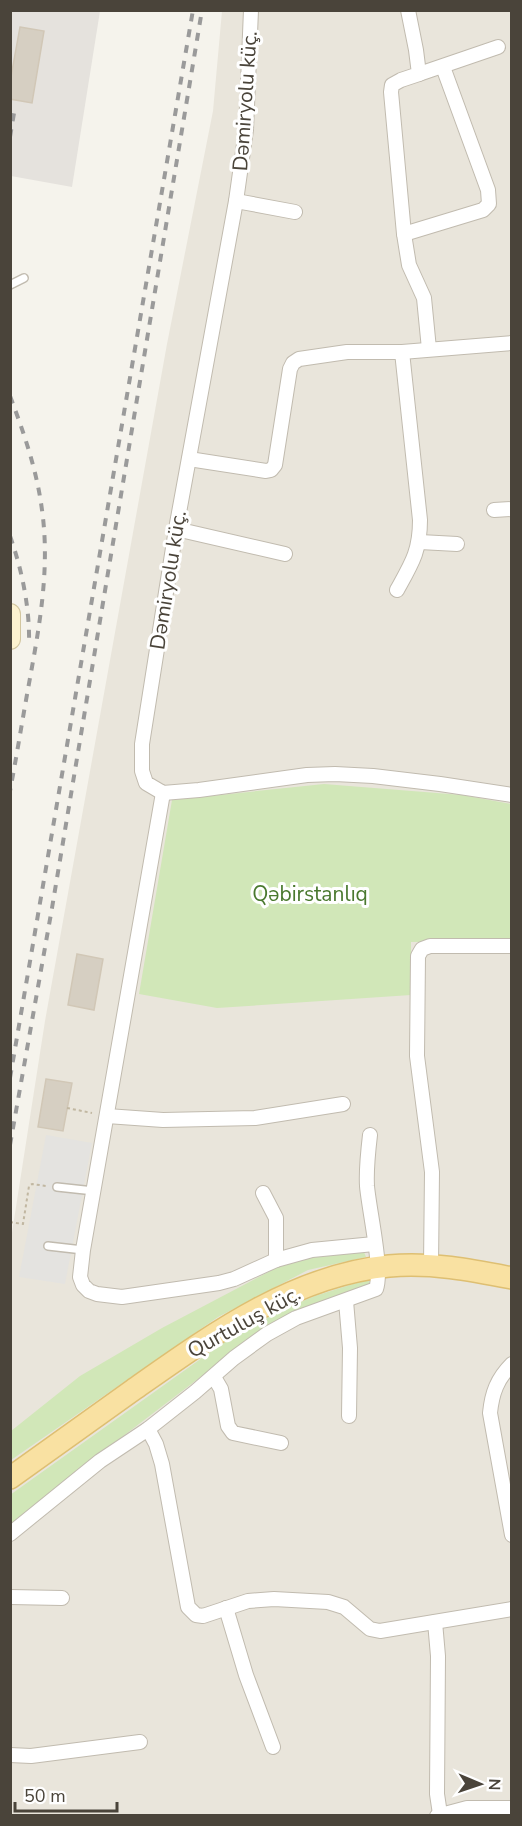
<svg xmlns="http://www.w3.org/2000/svg" width="522" height="1826" viewBox="0 0 522 1826" font-family="'Nunito Sans',sans-serif">
<rect width="100%" height="100%" fill="#f5f3ec"/>
<polygon fill="#e9e5db" points="222,11 511,11 511,1815 11,1816 11,1239 45,1021 167,344 213,111"/>
<polygon fill="#e5e2dd" points="10,11 100,11 72,187 11,176"/>
<g fill="#d1e7b8">
<polygon points="324,784 462,795 511,804 511,941 411,942 411,995 217,1008 139,994 172,800"/>
<polygon points="364,1252 366,1257 308,1270 218,1317 11,1460 11,1431 80,1376 162,1328 278,1267 309,1258"/>
<polygon points="369,1279 370,1286 211,1369 84,1466 11,1528 10,1495 230,1338 281,1310 315,1296"/>
</g>
<polygon fill="#e4e3e0" points="46,1135 92,1143 65,1284 19,1277"/>
<g fill="#d6cfc2" stroke="#d1c7b6" stroke-width="1.5">
<polygon points="20,27 44,31 32,103 10,99 10,82"/>
<polygon points="77,954 103,959 94,1010 68,1005"/>
<polygon points="46,1079 72,1083 63,1131 38,1127"/>
</g>
<g fill="none" stroke-linecap="round" stroke-linejoin="round">
<defs>
<g id="lane">
<polyline points="10,285 24,278"/>
<polyline points="57,1187 94,1191"/>
<polyline points="48,1246 83,1250"/>
</g>
<g id="street">
<polyline points="251,10 246,130 236,201 176,529 142,744 142,771 146,783 163,793 199,790 307,775 335,774 373,776 440,784 512,795"/>
<polyline points="408,10 416,50 419,74 401,80 392,85 391,92 404,234 409,265 424,298 429,349"/>
<polyline points="419,74 498,47"/>
<polyline points="236,201 295,212"/>
<polyline points="404,234 483,210 489,204 488,190 443,67"/>
<polyline points="189,459 266,471 271,470 275,465 290,369 293,363 299,359 347,352 402,352 512,343"/>
<polyline points="494,510 512,509"/>
<polyline points="176,529 285,554"/>
<polyline points="420,542 457,544"/>
<path d="M397,590C412,563 420,551 420,520L402,352"/>
<polyline points="163,793 83,1250 80,1277 83,1285 89,1291 97,1294 122,1297 219,1283 234,1279 276,1260 312,1250 374,1244"/>
<polyline points="107,1116 163,1120 255,1118 343,1104"/>
<polyline points="263,1193 276,1218 276,1260"/>
<polyline points="431,1265 432,1172 417,1056 418,956 422,949 430,946 512,946"/>
<polyline points="346,1301 350,1348 349,1416"/>
<path d="M512,1364C497,1379 492,1393 490,1413L512,1535"/>
<polyline points="214,1377 221,1389 228,1426 233,1433 281,1443"/>
<polyline points="148,1429 156,1444 162,1464 188,1607 196,1615 203,1616 248,1601 274,1599 328,1602 344,1607 370,1629 380,1631 512,1609"/>
<path d="M10,1534L100,1461L148,1429L195,1392L234,1358L267,1334L296,1318L376,1289C383,1270 369,1210 367,1186C366,1169 368,1152 370,1135"/>
<polyline points="10,1597 62,1598"/>
<polyline points="226,1608 246,1675 273,1747"/>
<polyline points="435,1622 438,1656 437,1794 440,1814"/>
<polyline points="10,1755 31,1756 140,1742"/>
<polyline points="437,1816 467,1808 512,1808"/>
</g>
<polyline id="secondary" points="10,614 10,639"/>
<path id="primary" d="M10,1478C51,1449 92,1419 133,1390C210,1336 293,1275 389,1266C430,1262 471,1270 512,1278"/>
</defs>
<use href="#lane" stroke="#c1bbaf" stroke-width="10"/>
<use href="#street" stroke="#c1bbaf" stroke-width="16"/>
<use href="#secondary" stroke="#d2c69f" stroke-width="22"/>
<use href="#primary" stroke="#debf72" stroke-width="24"/>
<g stroke="#c1b7a1" stroke-width="2" stroke-dasharray="3 3" stroke-linecap="butt">
<polyline points="67,1108 92,1113"/>
<polyline points="10,1222 23,1224 29,1186 32,1184 46,1186"/>
</g>
<use href="#lane" stroke="#fff" stroke-width="7"/>
<use href="#street" stroke="#fff" stroke-width="14"/>
<use href="#secondary" stroke="#fcf2d0" stroke-width="20"/>
<use href="#primary" stroke="#f9e1a2" stroke-width="21"/>
<g stroke="#9a9a9a" stroke-width="4" stroke-dasharray="8 8" stroke-linecap="butt">
<polyline points="10,137 15,107"/>
<path d="M10,396C24,433 37,471 42,510C50,567 40,623 30,678C23,716 17,754 10,791"/>
<path d="M10,536C22,570 30,608 29,645"/>
<polyline points="10,1078 193,10"/>
<polyline points="10,1145 52,908 202,10"/>
</g>
</g>
<g text-anchor="middle" stroke-width="6" stroke-linejoin="round" paint-order="stroke">
<g font-size="21" fill="#4a443a" stroke="#fff">
<text transform="translate(245 101) rotate(-86)" y="7">Dəmiryolu küç.</text>
<text transform="translate(168 580) rotate(-81)" y="7">Dəmiryolu küç.</text>
<text transform="translate(244 1322) rotate(-29)" y="7">Qurtuluş küç.</text>
</g>
<g font-size="21" fill="#4a792f" stroke="#fff">
<text x="310" y="901">Qəbirstanlıq</text>
</g>
</g>
<rect width="522" height="1826" fill="none" stroke="#4a443a" stroke-width="24"/>
<g transform="translate(480 1784) rotate(92)" stroke="#ffffff" stroke-width="4.5" paint-order="stroke">
<path d="M0-4.5L10 22L0 15L-10 22Z" fill="#4a443a"/>
<text y="-9" font-size="16" font-weight="bold" text-anchor="middle" fill="#4a443a">N</text>
</g>
<path d="M15 1802v9h102v-9" fill="none" stroke="#4a443a" stroke-width="3"/>
<text x="24" y="1802" font-size="18" fill="#4a443a" stroke="#ffffff" stroke-width="4.5" paint-order="stroke">50 m</text>
</svg>
